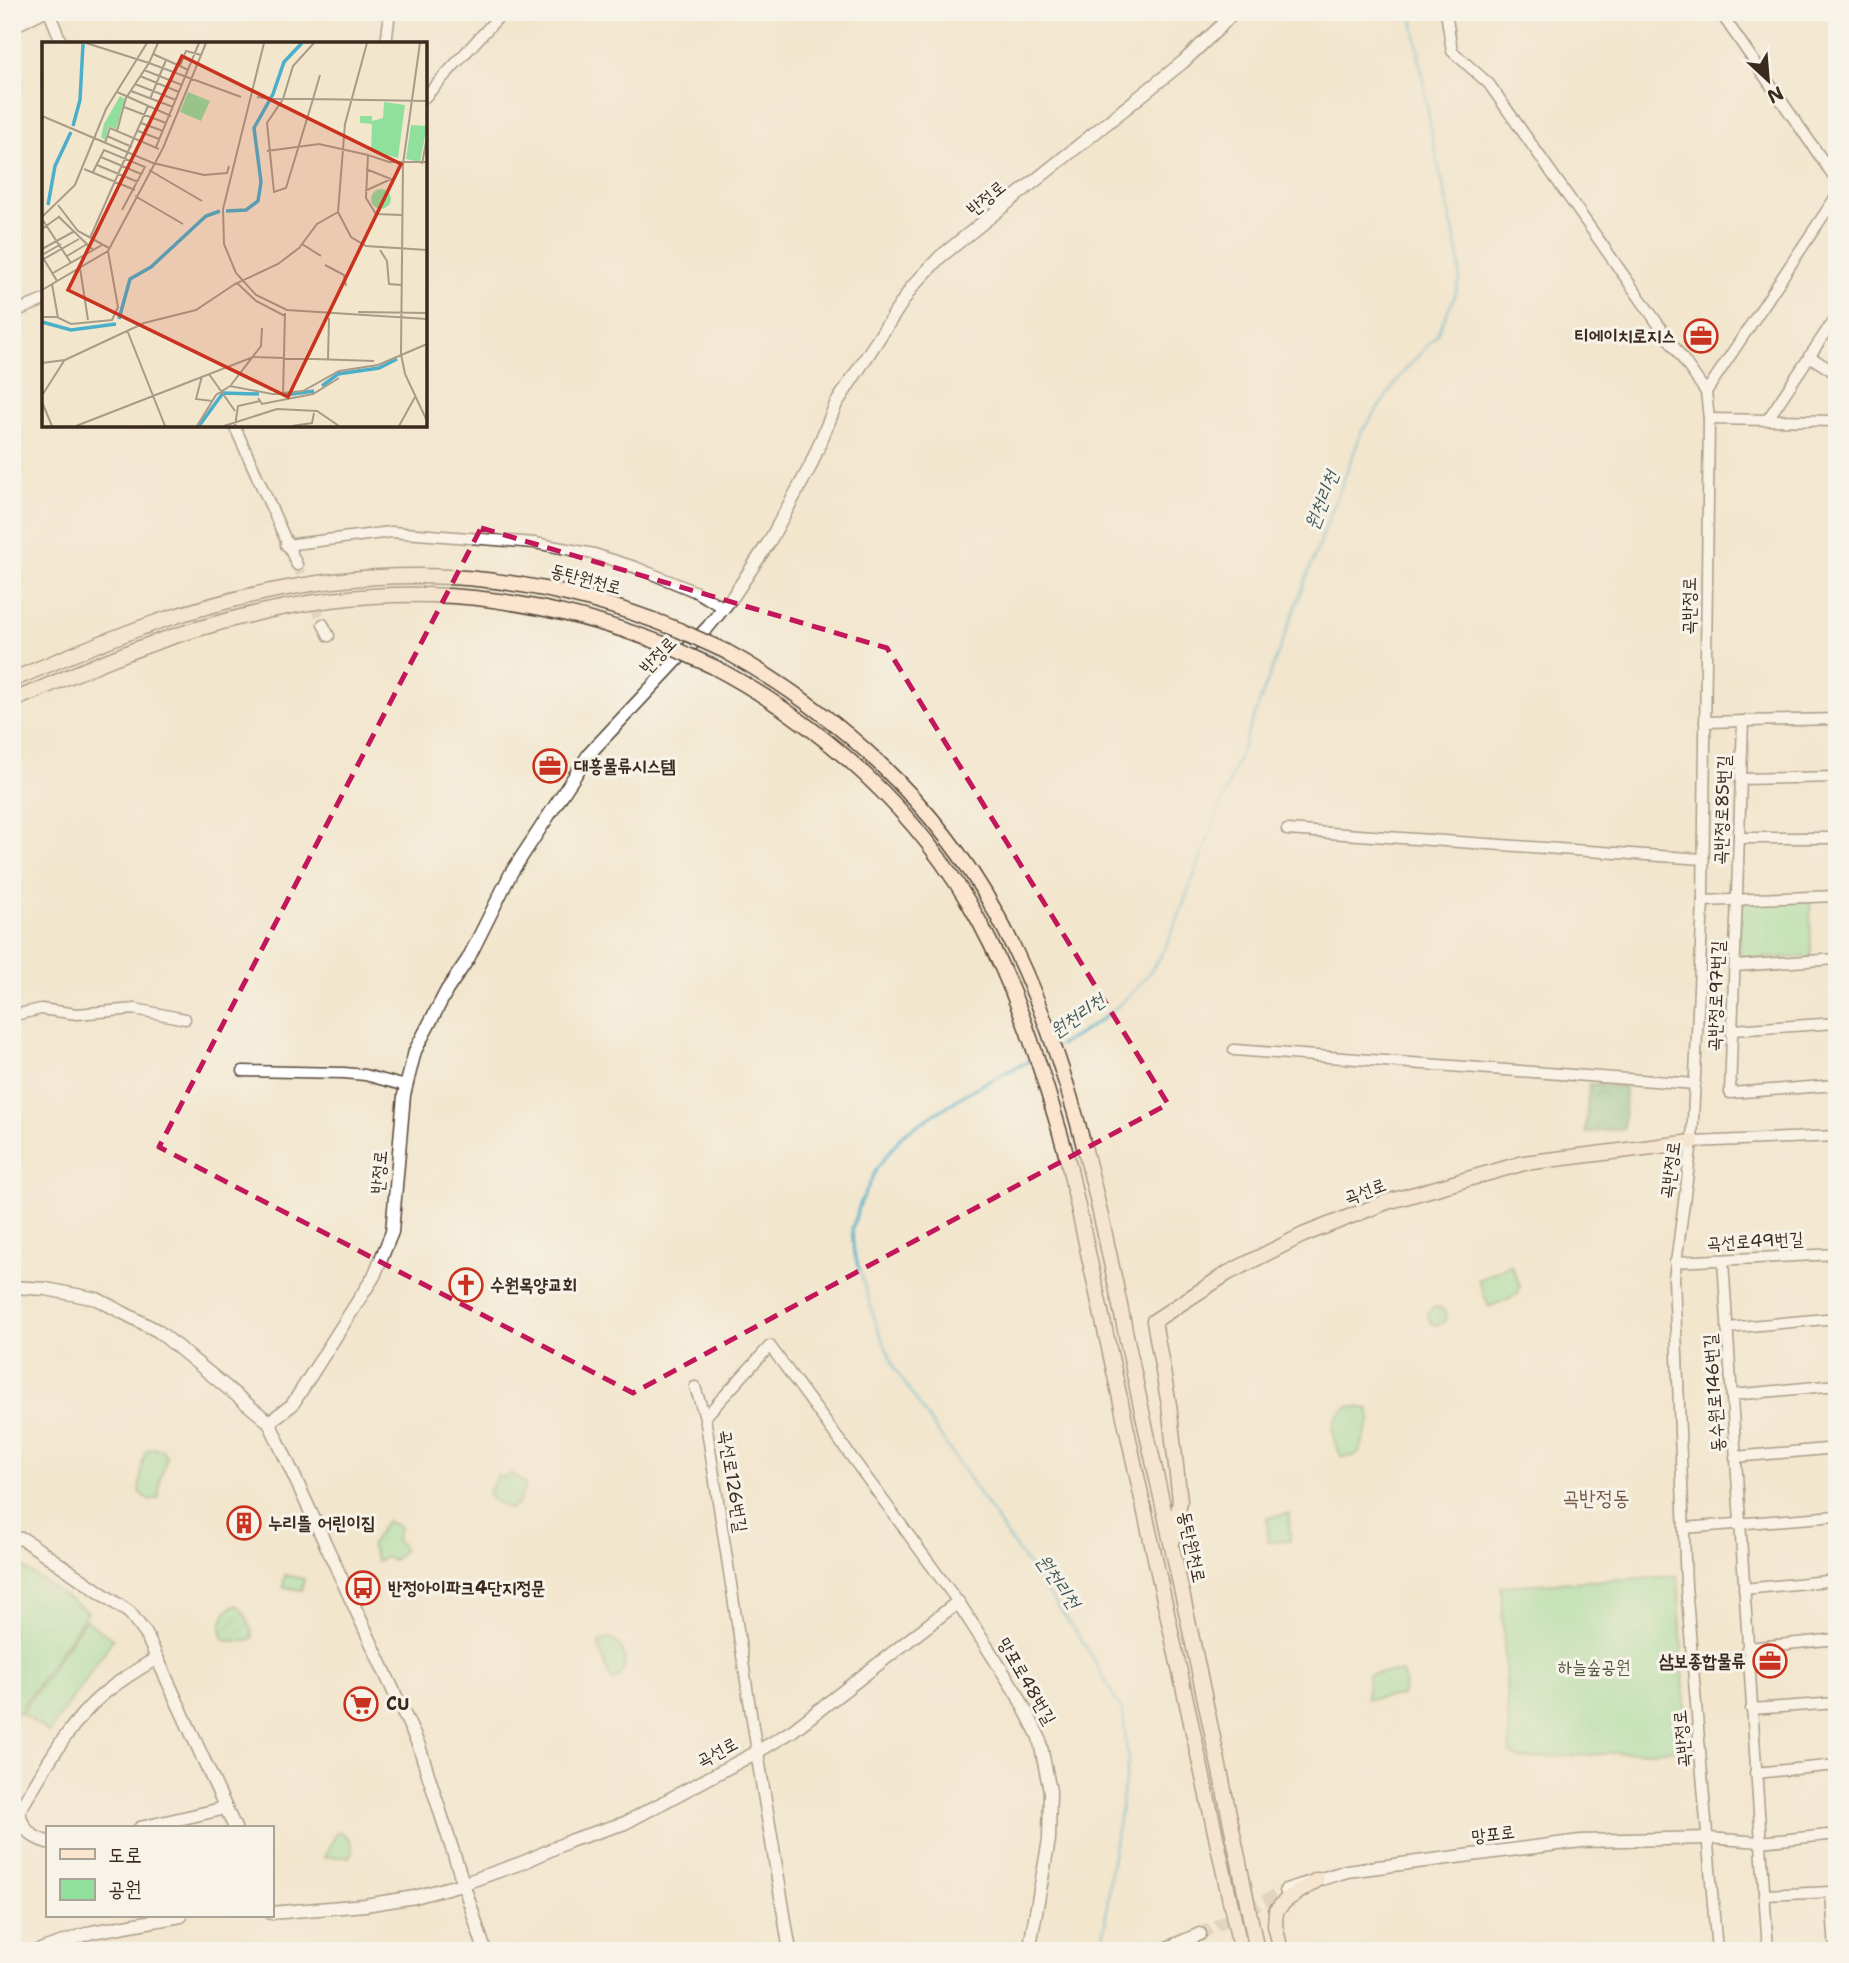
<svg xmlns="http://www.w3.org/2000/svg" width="1849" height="1963" viewBox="0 0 1849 1963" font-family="'Shantell Sans','Poor Story',sans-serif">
<defs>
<pattern id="grass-dots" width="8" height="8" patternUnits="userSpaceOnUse" patternTransform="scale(1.75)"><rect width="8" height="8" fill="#90df9d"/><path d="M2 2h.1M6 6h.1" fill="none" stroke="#7dc087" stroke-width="1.8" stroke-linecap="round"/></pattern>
<pattern id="forest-crowns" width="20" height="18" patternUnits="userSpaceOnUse" patternTransform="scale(1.75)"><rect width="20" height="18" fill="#74be84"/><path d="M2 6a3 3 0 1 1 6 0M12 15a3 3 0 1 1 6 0" fill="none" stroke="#609b6b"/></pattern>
<pattern id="garden-furrows" width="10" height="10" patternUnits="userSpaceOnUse" patternTransform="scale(1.75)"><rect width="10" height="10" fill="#90df9d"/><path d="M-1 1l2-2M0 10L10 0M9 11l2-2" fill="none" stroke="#7dc087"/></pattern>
</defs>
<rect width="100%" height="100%" fill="#f7f3e8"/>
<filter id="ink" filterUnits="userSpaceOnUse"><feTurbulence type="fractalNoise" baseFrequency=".0143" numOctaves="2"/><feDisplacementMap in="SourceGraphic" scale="14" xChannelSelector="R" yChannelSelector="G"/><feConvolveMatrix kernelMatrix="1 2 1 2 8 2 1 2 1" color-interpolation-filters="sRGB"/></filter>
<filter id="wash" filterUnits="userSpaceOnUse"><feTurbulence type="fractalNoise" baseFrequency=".00686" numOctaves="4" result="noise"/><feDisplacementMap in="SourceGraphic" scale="28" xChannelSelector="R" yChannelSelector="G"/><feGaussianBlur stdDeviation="1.57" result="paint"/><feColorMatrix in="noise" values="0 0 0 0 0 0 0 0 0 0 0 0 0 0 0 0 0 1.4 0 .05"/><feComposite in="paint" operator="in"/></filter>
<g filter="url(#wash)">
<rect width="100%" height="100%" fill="#f2e6cd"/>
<circle fill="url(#grass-dots)" stroke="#66845e" stroke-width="2" cx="1437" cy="1316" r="9"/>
<polygon fill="url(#forest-crowns)" stroke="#587451" stroke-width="2" points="1589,1084 1625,1087 1624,1128 1585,1133"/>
<g fill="#90df9d" stroke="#66845e" stroke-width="2">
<polygon points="1810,900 1811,957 1745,958 1740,954 1739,906 1744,901"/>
<polygon points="1511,1265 1520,1285 1518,1294 1489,1307 1478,1280"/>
<path d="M1351,1406L1369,1409L1371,1419L1359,1453L1355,1456L1342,1457C1330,1438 1328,1416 1351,1406Z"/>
<polygon points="153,1448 162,1450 167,1457 160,1478 159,1498 150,1501 139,1492 143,1459 146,1451"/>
<polygon points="512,1473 526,1485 517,1505 509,1509 491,1499 488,1493 498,1475 505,1478"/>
<polygon points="1289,1514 1290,1540 1268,1541 1267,1517"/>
<polygon points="386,1521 400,1527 396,1539 404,1549 393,1561 385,1557 377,1561 371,1545"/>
<polygon points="12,1560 88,1612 12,1721"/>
<polygon points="285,1575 304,1579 302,1590 283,1587"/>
<polygon points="1678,1576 1687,1745 1682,1749 1518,1759 1510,1753 1501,1586"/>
<polygon points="85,1620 113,1639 49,1732 21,1713"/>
<path d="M610,1638C627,1647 631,1670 613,1682L609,1676L599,1646L600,1642Z"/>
<polygon points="1402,1672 1405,1682 1402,1695 1367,1699 1368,1674"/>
<path d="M337,1832H340C349,1836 356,1848 350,1857H324Z"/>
</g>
<path fill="url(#garden-furrows)" stroke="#66845e" stroke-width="2" d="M237,1605C245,1610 252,1628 253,1638L250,1641H229L223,1638C219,1626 223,1608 237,1605Z"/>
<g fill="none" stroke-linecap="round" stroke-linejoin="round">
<g stroke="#4bafca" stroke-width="2.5">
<path d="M1059,1045C1096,1027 1134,997 1157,962C1166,949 1171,932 1178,918L1362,431L1405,370L1436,336L1454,298L1460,279L1459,257L1432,136L1412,12"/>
<polyline points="1031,1060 975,1088 902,1135 876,1170 860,1204 852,1229 854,1252 876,1324 895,1369 1013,1544 1087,1648 1123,1713 1128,1763 1111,1868 1102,1951"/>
</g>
</g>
</g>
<g filter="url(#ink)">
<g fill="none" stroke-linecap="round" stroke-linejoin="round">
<polyline stroke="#cdc0aa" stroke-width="10" stroke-dasharray="10 5" stroke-linecap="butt" points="297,565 323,624"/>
<polyline stroke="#cdc0aa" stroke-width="12" stroke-dasharray="12 6" stroke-linecap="butt" points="1200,1934 1286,1890"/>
<defs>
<g id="minor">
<polyline points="49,12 62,44"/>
<polyline points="1446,12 1452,51 1489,84 1706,392"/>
<polyline points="1720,12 1837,181"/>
<polyline points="12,28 43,12"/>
<polyline points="386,44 390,12"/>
<polyline points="425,97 503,12"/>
<polyline points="12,313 44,300"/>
<polyline points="1809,356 1837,374"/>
<polyline points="1709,419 1837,421"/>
<polyline points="1768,419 1837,315"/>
<polyline points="234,425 297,565"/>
<polyline points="286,545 391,532 535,543 594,554 635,567 694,591 723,607"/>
<polyline points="323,624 329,636"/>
<polyline points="1743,721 1730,1093 1837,1085"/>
<polyline points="1705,722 1837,719"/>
<polyline points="12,742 14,747"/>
<polyline points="1741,779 1837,777"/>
<polyline points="1287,830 1703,859"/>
<polyline points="1739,838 1837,838"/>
<polyline points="1703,901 1837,896"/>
<polyline points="1735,966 1837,959"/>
<polyline points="12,1010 19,1014 41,1009 77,1014 135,1009 185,1019"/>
<polyline points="1733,1030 1837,1023"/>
<polyline points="1234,1050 1695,1084"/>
<polyline points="243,1071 344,1073 365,1075 406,1086"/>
<polyline points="1692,1142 1837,1136"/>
<polyline points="1723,1260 1768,1951"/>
<polyline points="1675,1262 1837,1254"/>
<polyline points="1727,1328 1837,1318"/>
<polyline points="695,1387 705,1417"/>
<polyline points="1732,1395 1837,1385"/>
<polyline points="1735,1457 1837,1448"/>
<polyline points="1684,1528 1837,1516"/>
<polyline points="1744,1589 1837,1580"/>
<polyline points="1747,1648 1837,1639"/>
<polyline points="1751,1709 1837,1703"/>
<polyline points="757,1752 705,1417 770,1346 958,1602"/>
<polyline points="1755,1773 1837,1765"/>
<polyline points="1708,1838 1760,1842 1837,1834"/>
<polyline points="1764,1895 1831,1892 1835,1951"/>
<polyline points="1717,1951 1686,1586 1674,1278 1692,1142 1703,901 1709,419 1706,392 1837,195"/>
</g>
<g id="tertiary">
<polyline points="12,1287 46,1289 97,1299 158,1331 269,1422 419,1746 485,1951"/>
<polyline points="269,1422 292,1405 374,1276 392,1232 404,1095 415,1051 447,990 468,959 511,873 589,754 708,627 734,595 769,542 810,467 836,404 912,287 940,257 1183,62 1219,28 1233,12"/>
<polyline points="12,1538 23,1539 130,1613 146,1634 235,1828"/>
<polyline points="757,1752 790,1951"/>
<polyline points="140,1828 226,1808"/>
<path d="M47,1842C30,1837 22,1828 19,1811C43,1772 67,1725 102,1695C119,1681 138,1669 157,1658"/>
<polyline points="1286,1890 1347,1871 1581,1841 1708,1838"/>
<polyline points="271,1913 365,1905 415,1897 465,1883 524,1862 572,1840 625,1823 757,1752 792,1731 958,1602 1017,1694 1039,1737 1050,1791 1049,1840 1029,1951"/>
<polyline points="37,1951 92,1932 181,1916"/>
<polyline points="1160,1951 1200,1934"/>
</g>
<g id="secondary">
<path d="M727,652C836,712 936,803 996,913C1080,1067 1106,1246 1143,1416C1183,1594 1221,1772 1257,1951"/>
<path d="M714,667C823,725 920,812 979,921C1020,997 1045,1079 1068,1161L1241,1951"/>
<path d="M12,680C61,659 110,638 160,621C340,561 502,558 679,630"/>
<path d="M12,701C72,675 132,648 194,630C360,579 504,583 666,645"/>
<polyline points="1173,1540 1180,1501 1169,1405 1154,1321 1228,1273 1303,1235 1387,1202 1524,1163 1692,1142"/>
<polyline points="1281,1951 1275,1925 1276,1911 1286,1900 1317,1880"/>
</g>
</defs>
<use href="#minor" stroke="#564638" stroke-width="13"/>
<use href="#tertiary" stroke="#564638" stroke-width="15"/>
<use href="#secondary" stroke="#564638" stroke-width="17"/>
<use href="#minor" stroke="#fff" stroke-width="10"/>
<use href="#tertiary" stroke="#fff" stroke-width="12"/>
<use href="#secondary" stroke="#fbe5cf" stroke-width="14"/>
<defs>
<g id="secondary-bridge">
<polyline points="679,630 727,652"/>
<polyline points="666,645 714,667"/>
</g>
</defs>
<use href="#secondary-bridge" stroke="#564638" stroke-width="17" stroke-linecap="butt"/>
<use href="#secondary-bridge" stroke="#fbe5cf" stroke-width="14"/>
</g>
</g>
<path d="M0 0H1849V1963H0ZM481,528L887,648L1168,1104L633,1393L159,1147Z" fill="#f2e6cd" fill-opacity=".55" fill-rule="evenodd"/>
<path fill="none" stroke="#c2185b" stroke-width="5" stroke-dasharray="14 9" stroke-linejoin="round" d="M481,528L887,648L1168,1104L633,1393L159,1147Z"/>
<defs>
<symbol id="office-ring" viewBox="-11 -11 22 22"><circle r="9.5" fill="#f7f3e8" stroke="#c8321e" stroke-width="1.5"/><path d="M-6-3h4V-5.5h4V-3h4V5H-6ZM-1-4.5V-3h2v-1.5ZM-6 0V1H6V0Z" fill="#c8321e"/></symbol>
<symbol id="church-ring" viewBox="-11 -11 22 22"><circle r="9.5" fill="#f7f3e8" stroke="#c8321e" stroke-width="1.5"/><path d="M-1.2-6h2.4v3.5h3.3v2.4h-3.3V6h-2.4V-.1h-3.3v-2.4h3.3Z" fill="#c8321e"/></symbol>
<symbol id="building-ring" viewBox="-11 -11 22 22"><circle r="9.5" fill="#f7f3e8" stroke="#c8321e" stroke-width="1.5"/><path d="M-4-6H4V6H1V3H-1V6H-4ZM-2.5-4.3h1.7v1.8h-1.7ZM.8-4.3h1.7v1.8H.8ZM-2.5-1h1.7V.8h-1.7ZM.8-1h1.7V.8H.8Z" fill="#c8321e"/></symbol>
<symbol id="bus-ring" viewBox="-11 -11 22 22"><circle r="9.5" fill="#f7f3e8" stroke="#c8321e" stroke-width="1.5"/><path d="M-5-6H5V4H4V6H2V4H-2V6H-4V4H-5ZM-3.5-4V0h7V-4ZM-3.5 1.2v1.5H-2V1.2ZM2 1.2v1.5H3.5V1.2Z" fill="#c8321e"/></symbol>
<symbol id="supermarket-ring" viewBox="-11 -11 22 22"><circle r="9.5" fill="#f7f3e8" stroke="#c8321e" stroke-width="1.5"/><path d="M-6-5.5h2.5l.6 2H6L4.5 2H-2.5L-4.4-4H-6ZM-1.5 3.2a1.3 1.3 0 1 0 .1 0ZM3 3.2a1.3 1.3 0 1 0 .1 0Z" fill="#c8321e"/></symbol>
</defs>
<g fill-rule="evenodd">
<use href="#office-ring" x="1682" y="317" width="38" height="38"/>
<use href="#office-ring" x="531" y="747" width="38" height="38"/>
<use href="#church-ring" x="447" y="1266" width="38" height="38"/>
<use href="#building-ring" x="225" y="1504" width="38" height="38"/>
<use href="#bus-ring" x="344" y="1569" width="38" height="38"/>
<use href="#office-ring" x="1751" y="1642" width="38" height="38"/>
<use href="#supermarket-ring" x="342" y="1685" width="38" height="38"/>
</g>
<g text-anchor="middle" stroke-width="6" stroke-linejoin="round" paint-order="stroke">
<g font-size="18" fill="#3b2a1e" stroke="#f7f3e8">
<text transform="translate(986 198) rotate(-39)" y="6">반정로</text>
<text transform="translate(586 579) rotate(15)" y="6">동탄원천로</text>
<text transform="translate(1689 606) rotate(-89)" y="6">곡반정로</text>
<text transform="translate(658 655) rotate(-46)" y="6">반정로</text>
<text transform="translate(1722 810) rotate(-88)" y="6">곡반정로85번길</text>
<text transform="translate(1716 996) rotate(-88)" y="6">곡반정로97번길</text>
<text transform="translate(1670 1170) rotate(-82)" y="6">곡반정로</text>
<text transform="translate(379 1172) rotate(-85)" y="6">반정로</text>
<text transform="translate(1365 1191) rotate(-20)" y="6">곡선로</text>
<text transform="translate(1755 1241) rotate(-3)" y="6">곡선로49번길</text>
<text transform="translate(1714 1393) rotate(-94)" y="6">동수원로146번길</text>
<text transform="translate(733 1481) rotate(81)" y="6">곡선로126번길</text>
<text transform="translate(1192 1547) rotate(78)" y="6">동탄원천로</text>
<text transform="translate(1027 1681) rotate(60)" y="6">망포로48번길</text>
<text transform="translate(1682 1739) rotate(-95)" y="6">곡반정로</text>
<text transform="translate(717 1752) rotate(-28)" y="6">곡선로</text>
<text transform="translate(1493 1834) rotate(-7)" y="6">망포로</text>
</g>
<g font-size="18" font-weight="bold" fill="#3b2a1e" stroke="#f7f3e8" text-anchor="start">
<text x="1676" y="342" text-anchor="end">티에이치로지스</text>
<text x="574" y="772">대흥물류시스템</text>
<text x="490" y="1291">수원목양교회</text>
<text x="268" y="1529">누리뜰 어린이집</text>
<text x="388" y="1594">반정아이파크4단지정문</text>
<text x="1746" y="1667" text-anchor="end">삼보종합물류</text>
<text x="386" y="1710">CU</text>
</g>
<g font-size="18" fill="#50573e" stroke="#f7f3e8">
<text x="1594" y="1673">하늘숲공원</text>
</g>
<g font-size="19" font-style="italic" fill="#41595a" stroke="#f7f3e8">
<text transform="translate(1321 500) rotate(-69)" y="7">원천리천</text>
<text transform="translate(1077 1015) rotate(-35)" y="7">원천리천</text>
<text transform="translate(1059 1581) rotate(55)" y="7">원천리천</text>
</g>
<g font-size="21" fill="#765b47" stroke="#f7f3e8">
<text x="1596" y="1505">곡반정동</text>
</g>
</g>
<g transform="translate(42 42)">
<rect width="385" height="385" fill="#f2e6cd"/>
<path d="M146,50L168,59L159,79L138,70ZM78,54L83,57L74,87L67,84L63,98L59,95L62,82ZM342,60L363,63L356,116L329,109L330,82L318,81V74H330V79L341,76ZM369,83L385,84L378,120L364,117ZM329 157a10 10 0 1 1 20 0a10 10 0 1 1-20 0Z" fill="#90df9d"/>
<path fill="none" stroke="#4bafca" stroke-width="3.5" d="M31,84L38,58L41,2M6,163L13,124L29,90M184,169L204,168L216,159L219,140L212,86L231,52L242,20L260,1M77,277L88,237L109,225L164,174L178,169M0,280L29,288L74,282M280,344L296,332L337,326L355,317M243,353L272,349M157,384L181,351L217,352"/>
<path fill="none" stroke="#a99b87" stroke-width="2" d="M44,1L107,21L116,1M222,1L181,167L182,202L194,231L214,253L245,268L385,277M325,1L303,82L296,170L309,195L324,204L385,208M111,12L138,24M102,28L140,43M146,28L138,24L144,9L159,13M278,33L271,57L385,59M98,34L137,50M0,39V71M93,42L134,58M89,49L131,65M75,50L129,74M215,55L232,57H271L244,146L232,150L225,81L241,57L251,24L272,1M108,57L124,18M82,65L124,81M0,74L111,121M99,81L121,89M75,89L84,56L107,21L199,55M96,89L117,97M65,94L90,105M63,101L68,86L117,107M114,105L157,1M225,109L277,102L326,113M59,115L99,132M111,121L162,133L185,131L187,124M361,122L378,1M361,122L359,312L363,332L385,379M380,122L385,95M55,123L96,140M42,127L93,148M107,128L160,159M51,130L62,108L103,125L80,168M323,149L349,137L324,127M93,154L141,182M16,163L36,189L67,206M360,173L334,172L324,156L326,113L347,120H385M0,175L33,143L64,67L105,1M17,175L51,208M0,177L29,221M0,187L18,174M48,196L106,64M260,202L279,214M0,207L31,190M338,208L345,219L347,242L360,243M0,213L19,202M0,214L15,239M25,214L45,202M0,218L37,197M283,223L302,233L304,244M38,226L46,278M11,231L60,203M195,241L214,259L243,274M10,242L16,276M0,248L66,209L121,106L164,1M316,270L385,271M0,275H15L29,282L70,278L76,265L66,209M85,288L123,384M286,317L287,276M0,321L23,318L102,281L154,268L193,242L236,222L257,206L275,182L296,170M167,332L193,369M160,334L154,357L170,359M189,343L219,304L220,286M1,352L22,319M241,354L243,271M216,356L220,362L271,352L297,336M0,360L10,384M34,384L211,315L332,319M155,384L174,353L188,344L230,352L261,349L297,329L336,323L385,302M182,384L235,367L275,369L297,384M193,384L196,364L218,359M250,384L270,381L272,371M357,384L373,355"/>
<path fill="#c8321e" fill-opacity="0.15" stroke="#c8321e" stroke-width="3.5" d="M140,14L359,122L246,355L26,248Z"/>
<rect width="385" height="385" fill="none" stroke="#3b2a1e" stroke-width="3.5"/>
</g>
<rect width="1849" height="1963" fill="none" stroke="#f7f3e8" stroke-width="42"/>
<rect x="46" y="1826" width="228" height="91" fill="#f7f3e8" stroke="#aca397" stroke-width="2"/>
<rect x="60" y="1849" width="35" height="10" fill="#fbe5cf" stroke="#aca397" stroke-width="2"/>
<text x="108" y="1862" font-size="21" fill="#3b2a1e">도로</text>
<rect x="60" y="1879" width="35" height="21" fill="#90df9d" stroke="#aca397" stroke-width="2"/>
<text x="108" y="1896" font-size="21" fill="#3b2a1e">공원</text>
<g transform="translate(1768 80) rotate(154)" stroke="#f7f3e8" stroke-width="5" paint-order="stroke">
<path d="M0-5L12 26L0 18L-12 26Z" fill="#3b2a1e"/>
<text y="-10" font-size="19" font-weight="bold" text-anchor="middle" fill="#3b2a1e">N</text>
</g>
</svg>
